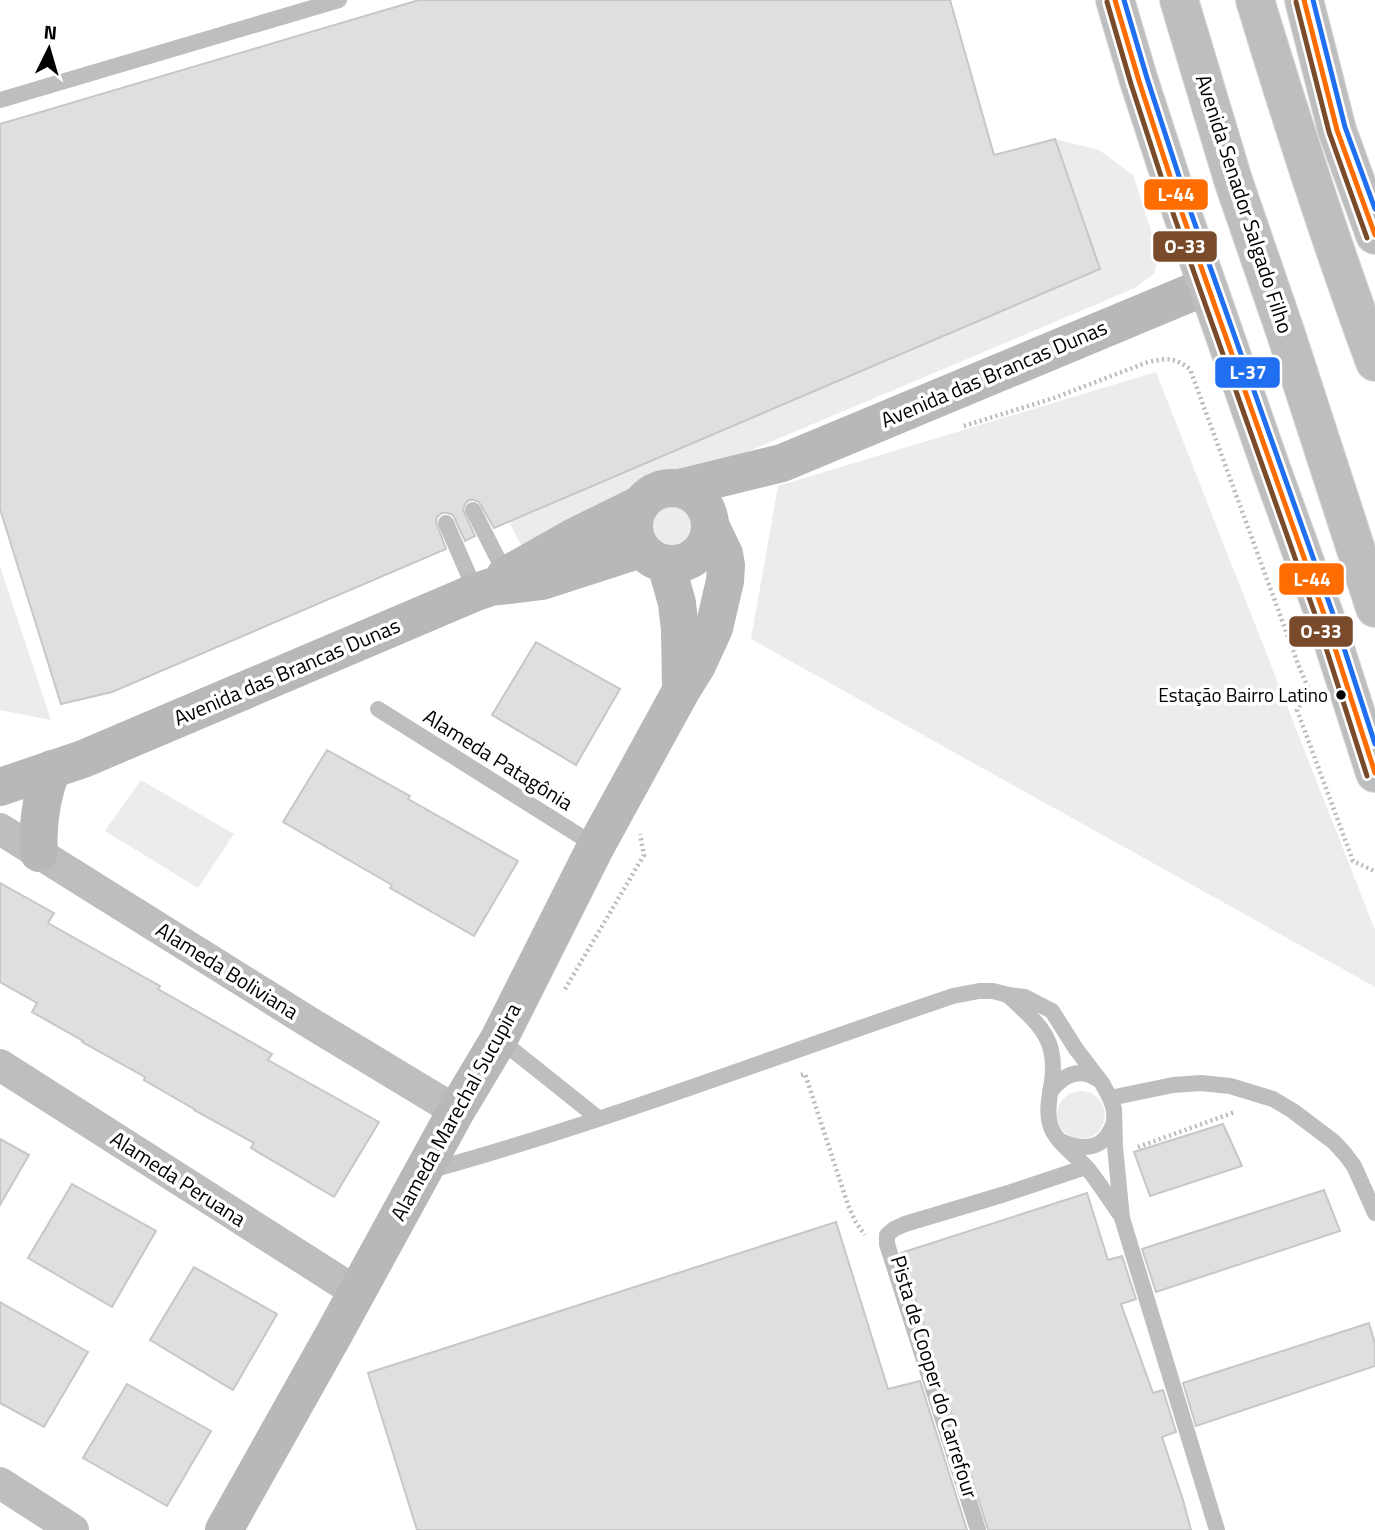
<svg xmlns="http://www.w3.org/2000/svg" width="1375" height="1530" viewBox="0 0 1375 1530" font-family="'Titillium Web',sans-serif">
<rect width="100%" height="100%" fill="#fff"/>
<g fill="#ececec">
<polygon points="1055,139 1099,150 1133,175 1159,255 1154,274 1135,288 522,547 509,522 1099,269"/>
<polygon points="1156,372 1375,930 1375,987 751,639 778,486"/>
<circle cx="672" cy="526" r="27"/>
<polygon points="0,566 51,720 0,710"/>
<polygon points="141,780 234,834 198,888 105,831"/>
<circle cx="1081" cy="1115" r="24"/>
</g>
<g fill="#dfdfdf" stroke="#c7c7c7" stroke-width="2">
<polygon points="419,0 950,0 994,155 1055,139 1100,269 494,528 479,502 474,500 469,500 465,504 463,510 475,536 465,541 453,515 448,513 442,513 437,517 436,522 446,549 112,692 61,704 0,509 0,124"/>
<polygon points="536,642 620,689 576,765 492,715"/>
<polygon points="327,750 410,796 408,799 518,861 474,936 390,888 392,885 283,822"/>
<polygon points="0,883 54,913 48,923 160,986 158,989 272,1054 268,1060 379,1122 334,1197 251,1148 254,1143 194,1110 194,1109 144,1080 145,1077 82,1042 83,1041 32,1012 37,1003 0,982"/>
<polygon points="1223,1124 1242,1166 1150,1196 1134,1152"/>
<polygon points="0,1139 29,1155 0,1205"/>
<polygon points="72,1184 156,1231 112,1307 28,1258"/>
<polygon points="1324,1190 1340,1231 1156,1292 1142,1249"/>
<polygon points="1087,1193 1108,1260 1122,1256 1136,1299 1121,1304 1153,1393 1163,1390 1176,1432 1162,1437 1183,1500 1191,1530 988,1530 901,1253"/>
<polygon points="836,1222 888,1389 920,1381 967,1530 417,1530 368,1373"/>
<polygon points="194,1267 277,1314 233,1390 150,1340"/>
<polygon points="0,1302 88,1352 44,1427 0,1403"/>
<polygon points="1369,1323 1375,1344 1375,1366 1196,1426 1183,1383"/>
<polygon points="127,1384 211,1431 167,1506 83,1458"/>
</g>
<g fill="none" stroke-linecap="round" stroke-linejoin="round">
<defs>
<g id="primary">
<polyline points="1115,0 1139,81 1182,213 1271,468 1325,617 1375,773"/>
<polyline points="1304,0 1337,130 1375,235"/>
</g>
<g id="highway">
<polyline points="1179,0 1233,180 1286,334 1375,608"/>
<path d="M1255,0C1292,122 1331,243 1375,362"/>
</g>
</defs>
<use href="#primary" stroke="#dbdbdb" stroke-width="40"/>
<use href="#highway" stroke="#dbdbdb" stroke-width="40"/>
<g stroke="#b9b9b9" stroke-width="4.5" stroke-dasharray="2 3.5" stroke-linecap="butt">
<path d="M964,426L1054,398L1148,362C1167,358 1174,357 1190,369L1298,664L1309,690L1297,710L1353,861L1374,871L1375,873"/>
<polyline points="565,989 644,855 640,834"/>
<polyline points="801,1075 805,1074 848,1205 855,1221 865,1235"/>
<polyline points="1138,1147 1235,1112"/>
</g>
<g stroke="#bebebe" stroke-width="16">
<polyline points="0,100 339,0"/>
<polyline points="473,510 506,575"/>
<polyline points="446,523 476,592"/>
<polyline points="378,709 596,846"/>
<path d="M1008,995C1037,1023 1058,1037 1052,1081C1050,1094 1046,1111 1050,1124C1054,1141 1077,1156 1088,1169C1099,1183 1109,1198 1119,1213"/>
<polyline points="499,1039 598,1118"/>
<path d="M1050,1092C1062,1076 1078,1066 1097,1079"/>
<polyline points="1110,1098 1173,1085 1201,1083 1230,1086 1273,1099 1293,1111 1334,1142 1345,1154 1354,1166 1375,1213"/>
<path d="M1063,1142C1086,1152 1106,1148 1114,1122"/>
<path d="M428,1171C606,1122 778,1055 953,996L979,991H993L1008,995L1025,997L1052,1011L1076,1049L1102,1083L1110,1098L1114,1109L1115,1147L1122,1218L1217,1530"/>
<polyline points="978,1530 887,1244 887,1235 894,1229 905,1224 1005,1194 1086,1167"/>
</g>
<g stroke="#bebebe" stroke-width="32">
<polyline points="0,829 312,1024 456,1111"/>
<polyline points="0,1065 356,1292"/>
<polyline points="0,1483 73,1530"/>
</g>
<g stroke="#b8b8b8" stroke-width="38">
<circle cx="672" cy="526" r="38"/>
<polyline points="680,488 782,463 1207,286"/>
<polyline points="666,564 677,603 680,630 681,689"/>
<polyline points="505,576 574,537 639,505"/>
<polyline points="0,787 83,759 476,592 491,587 542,581 641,549"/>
<path d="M39,853C37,823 41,797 52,769"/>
<polyline points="224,1530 334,1334 456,1111 499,1039 596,846 681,691 697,665 714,628 725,581 726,565 724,554 711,527"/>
</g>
<use href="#primary" stroke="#bebebe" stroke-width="38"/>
<use href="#highway" stroke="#bebebe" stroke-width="38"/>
<defs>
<g id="bus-1">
<polyline points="1115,0 1139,81 1182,213 1325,617 1375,773"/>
<polyline points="1304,0 1337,130 1375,235"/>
</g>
<g id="bus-2">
<polyline points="1107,2 1131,84 1174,216 1317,620 1367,776"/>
<polyline points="1296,2 1329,132 1367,238"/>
</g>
<g id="bus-3">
<polyline points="1124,0 1147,78 1190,210 1333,614 1375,744"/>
<polyline points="1313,0 1345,127 1375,209"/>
</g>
</defs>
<use href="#bus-1" stroke="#fff" stroke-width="10"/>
<use href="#bus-2" stroke="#fff" stroke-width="10"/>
<use href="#bus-3" stroke="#fff" stroke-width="10"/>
<use href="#bus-1" stroke="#ff6c00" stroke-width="5"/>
<use href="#bus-2" stroke="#7a4b2a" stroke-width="5"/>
<use href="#bus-3" stroke="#206ff0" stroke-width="5"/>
</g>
<circle fill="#000" stroke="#fff" stroke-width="2.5" cx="1341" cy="695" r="6"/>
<g text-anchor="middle" stroke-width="7" stroke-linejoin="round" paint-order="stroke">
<g font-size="19" fill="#000" stroke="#fff" text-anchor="end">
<text x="1328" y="702">Estação Bairro Latino</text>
</g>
<g font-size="21" fill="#000" stroke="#fff">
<text transform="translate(1244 204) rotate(72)" y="7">Avenida Senador Salgado Filho</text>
<text transform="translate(994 374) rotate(-23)" y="7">Avenida das Brancas Dunas</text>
<text transform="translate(287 672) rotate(-23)" y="7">Avenida das Brancas Dunas</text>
<text transform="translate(498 760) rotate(32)" y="7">Alameda Patagônia</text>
<text transform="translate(227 971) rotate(32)" y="7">Alameda Boliviana</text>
<text transform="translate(456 1112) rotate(-61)" y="7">Alameda Marechal Sucupira</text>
<text transform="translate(178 1179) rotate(33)" y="7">Alameda Peruana</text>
<text transform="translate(934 1377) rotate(73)" y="7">Pista de Cooper do Carrefour</text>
</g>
</g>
<g stroke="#fff" stroke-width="2.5">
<rect x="1143" y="178" width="66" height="33" rx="7" fill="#ff6c00"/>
<rect x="1152" y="230" width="66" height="33" rx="7" fill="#7a4b2a"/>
<rect x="1214" y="356" width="67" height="33" rx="7" fill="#206ff0"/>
<rect x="1278" y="562" width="67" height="34" rx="7" fill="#ff6c00"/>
<rect x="1288" y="615" width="66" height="33" rx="7" fill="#7a4b2a"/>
</g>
<g font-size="19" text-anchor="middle" font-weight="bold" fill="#fff">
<text x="1176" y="201">L-44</text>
<text x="1185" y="253">O-33</text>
<text x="1248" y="379">L-37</text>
<text x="1312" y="586">L-44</text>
<text x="1321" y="638">O-33</text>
</g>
<g transform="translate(49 49) rotate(5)" stroke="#ffffff" stroke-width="5" paint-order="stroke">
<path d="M0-5L12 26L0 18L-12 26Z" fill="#000000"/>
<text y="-10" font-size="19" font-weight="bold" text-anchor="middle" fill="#000000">N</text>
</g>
</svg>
